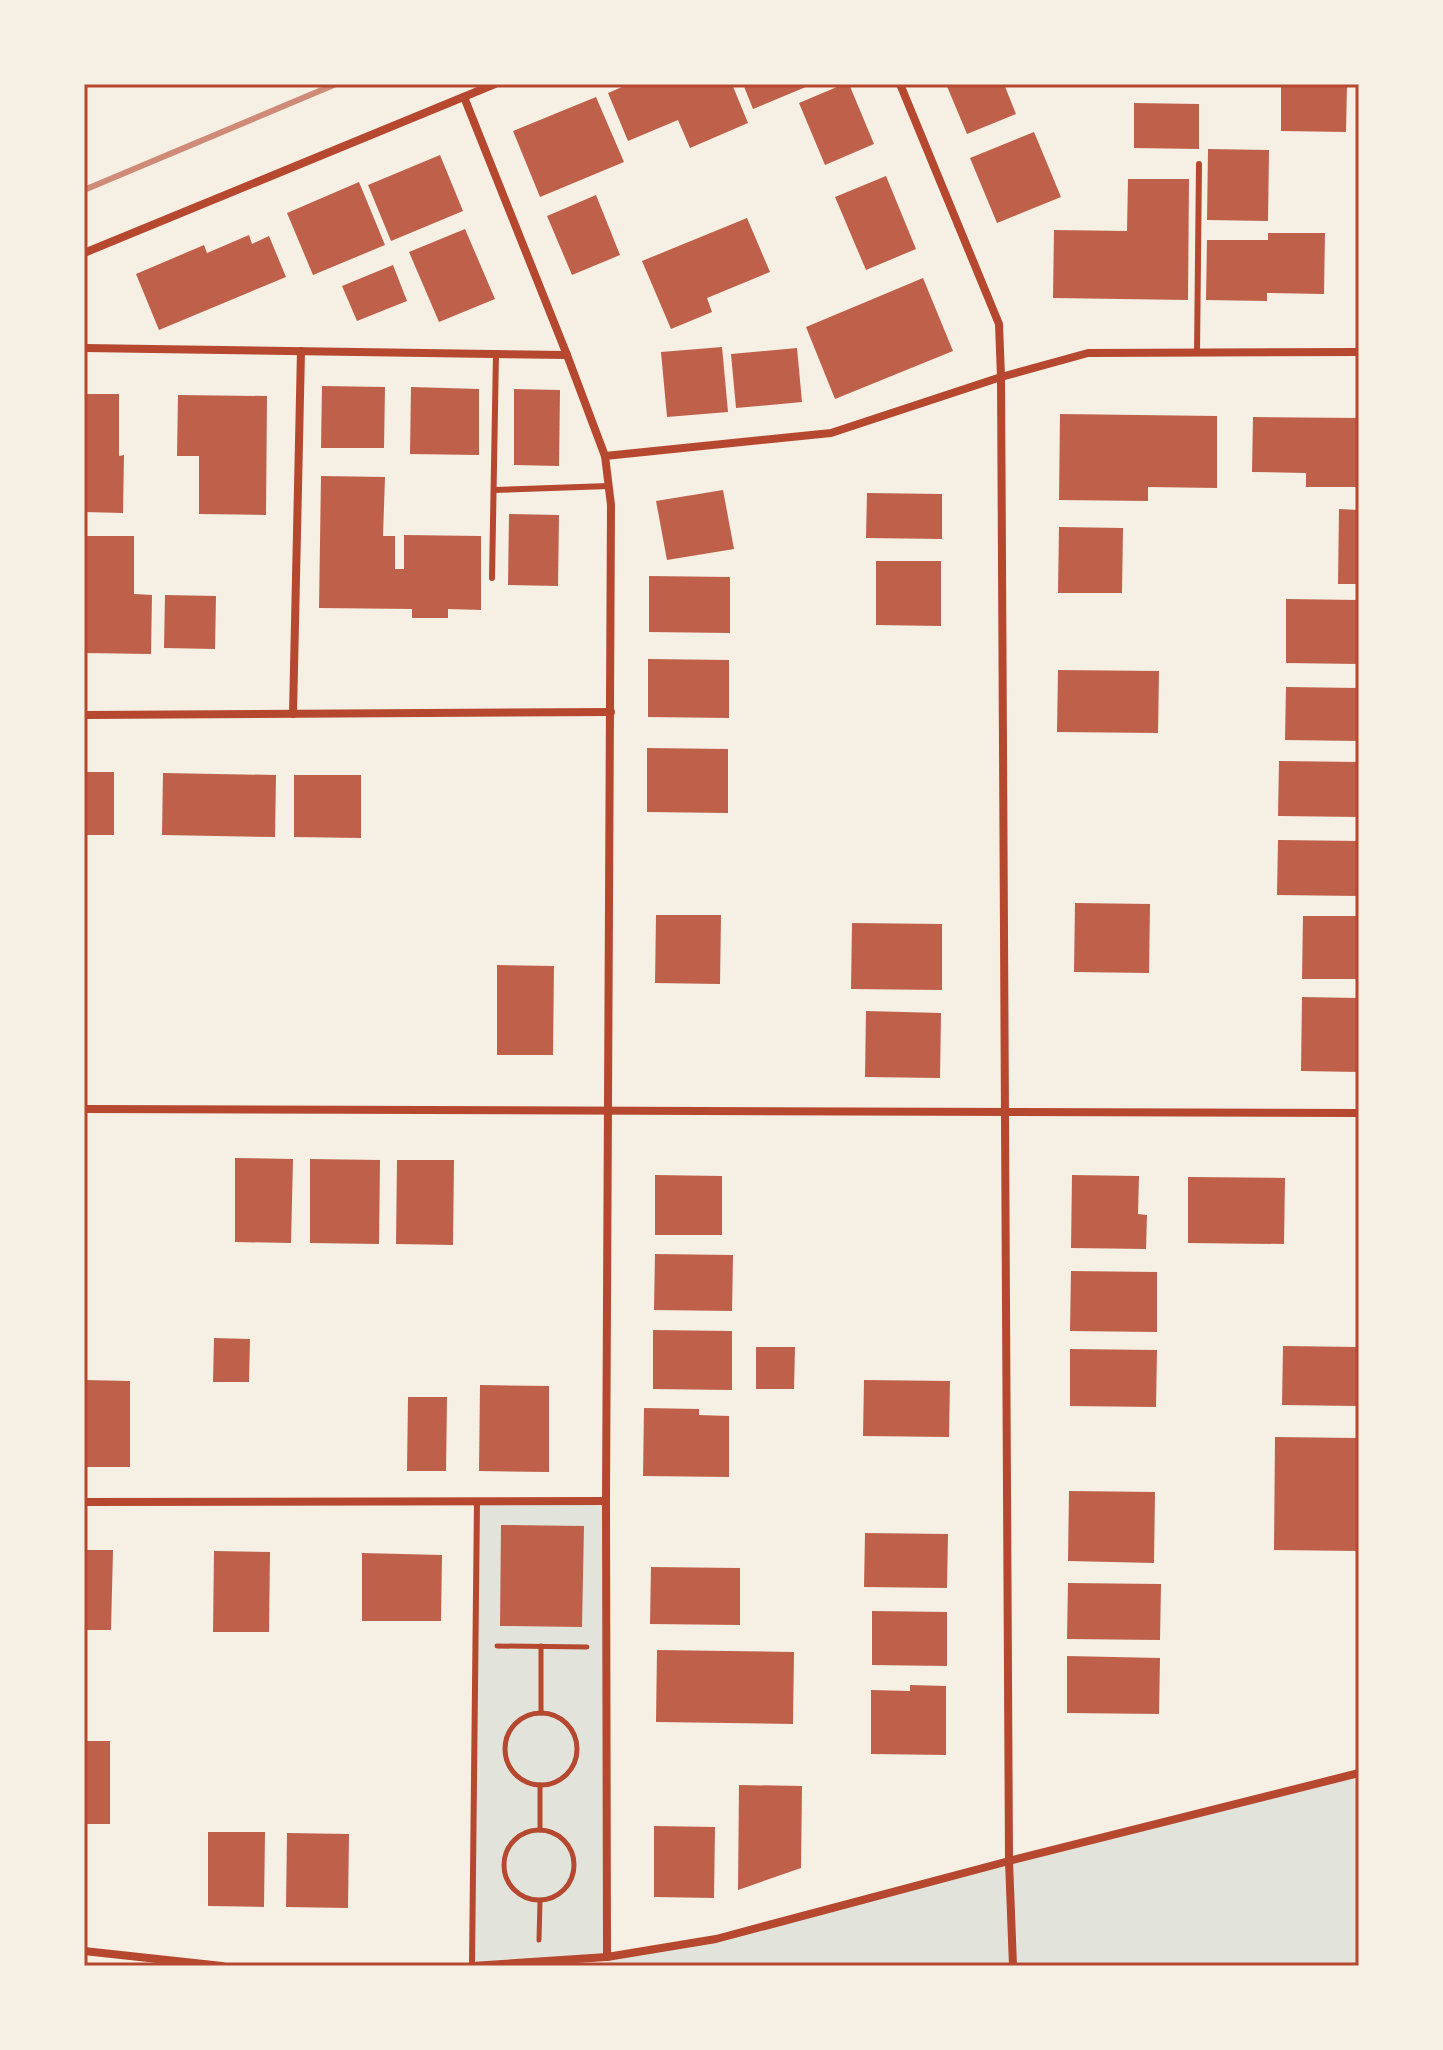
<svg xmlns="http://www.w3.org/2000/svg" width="1443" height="2050" viewBox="0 0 1443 2050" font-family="'Nunito Sans',sans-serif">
<rect width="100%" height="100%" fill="#f6efe4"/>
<polygon fill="#e2e4dc" points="477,1501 606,1501 607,1956 716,1939 1359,1773 1359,1966 607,1966 607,1957 472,1966"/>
<g fill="#bf614a">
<polygon points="629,84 732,84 748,123 690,148 678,120 628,141 608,93"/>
<polygon points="743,84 813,84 753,109"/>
<polygon points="844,84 849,84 874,144 825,165 799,103"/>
<polygon points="946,84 1004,84 1016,114 967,134"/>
<polygon points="1281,84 1347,84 1346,132 1281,131"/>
<polygon points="596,97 624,162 540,197 513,131"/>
<polygon points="1134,103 1199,104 1199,149 1134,148"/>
<polygon points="1034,132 1061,197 997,223 970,158"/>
<polygon points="1208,149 1269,150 1268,221 1207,220"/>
<polygon points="440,155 463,211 391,241 368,185"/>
<polygon points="886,176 916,249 866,270 835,197"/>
<polygon points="1128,179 1189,179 1188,300 1053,298 1054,230 1127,231"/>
<polygon points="359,182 385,245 313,275 287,213"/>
<polygon points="596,195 620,255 572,275 547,216"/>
<polygon points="747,218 770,272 707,298 712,312 671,329 642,261"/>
<polygon points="465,229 495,299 439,322 409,252"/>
<polygon points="1268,233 1325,233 1324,294 1267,293 1267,301 1206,300 1207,240 1268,240"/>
<polygon points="249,235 252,244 269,236 286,277 159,330 136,274 204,245 207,253"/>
<polygon points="393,265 407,301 357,321 342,286"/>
<polygon points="923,278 953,351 835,399 806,327"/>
<polygon points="722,347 728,412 667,417 661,352"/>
<polygon points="797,348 802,402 736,408 731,354"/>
<polygon points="322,386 385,387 384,448 321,448"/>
<polygon points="411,387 479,389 479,455 410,454"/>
<polygon points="514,389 560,390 559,466 514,465"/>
<polygon points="84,394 119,394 119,456 124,455 123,513 84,512"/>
<polygon points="178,395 267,396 266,515 199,514 199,456 177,456"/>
<polygon points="1060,414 1217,416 1217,488 1148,487 1148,501 1059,500"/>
<polygon points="1253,417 1359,418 1359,487 1306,487 1306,473 1252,472"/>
<polygon points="321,476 385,477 383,536 395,536 395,569 404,569 404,535 481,536 481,610 448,609 448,618 412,618 412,609 319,608"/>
<polygon points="723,490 734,549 667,560 656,501"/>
<polygon points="867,493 942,494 942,539 866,538"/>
<polygon points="1339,509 1359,510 1359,584 1338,584"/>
<polygon points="509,514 559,515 558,586 508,585"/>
<polygon points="1059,527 1123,528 1122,593 1058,593"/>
<polygon points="84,536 134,536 134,594 152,595 151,654 84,653"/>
<polygon points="876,561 941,561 941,626 876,625"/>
<polygon points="649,576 730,577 730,633 649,632"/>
<polygon points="165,595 216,596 215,649 164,648"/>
<polygon points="1286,599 1359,600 1358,664 1286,663"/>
<polygon points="648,659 729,660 729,718 648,717"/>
<polygon points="1058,670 1159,671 1158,733 1057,732"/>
<polygon points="1286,687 1359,688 1359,741 1285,740"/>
<polygon points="647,748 728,749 728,813 647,812"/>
<polygon points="1279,761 1359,762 1359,817 1278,816"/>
<rect x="84" y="772" width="30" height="63"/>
<polygon points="163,773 276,775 275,837 162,835"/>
<polygon points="294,775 361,775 361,838 294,837"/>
<polygon points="1278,840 1359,841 1359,896 1277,895"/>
<polygon points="1075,903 1150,904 1149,973 1074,972"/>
<polygon points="656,915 721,915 720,984 655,983"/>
<polygon points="1303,916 1359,916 1359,979 1302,979"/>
<polygon points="852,923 942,924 942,990 851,989"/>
<polygon points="497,965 554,966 553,1055 497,1055"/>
<polygon points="1302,997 1359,998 1359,1072 1301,1071"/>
<polygon points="866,1011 941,1013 940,1078 865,1077"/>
<polygon points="235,1158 293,1159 291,1243 235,1242"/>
<polygon points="310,1159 380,1160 379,1244 310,1243"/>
<polygon points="397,1160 454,1160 453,1245 396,1244"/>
<polygon points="655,1175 722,1176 722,1235 655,1235"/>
<polygon points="1072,1175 1139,1176 1138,1214 1147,1215 1146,1249 1071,1248"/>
<polygon points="1188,1177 1285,1178 1284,1244 1188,1243"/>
<polygon points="655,1254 733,1255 732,1311 654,1310"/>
<polygon points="1071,1271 1157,1272 1157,1332 1070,1331"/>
<polygon points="653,1330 732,1331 732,1390 653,1389"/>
<polygon points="214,1338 250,1339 249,1382 213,1382"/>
<polygon points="1283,1346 1358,1347 1357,1406 1282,1405"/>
<polygon points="756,1347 795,1347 794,1389 756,1389"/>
<polygon points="1070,1349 1157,1350 1156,1407 1070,1406"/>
<polygon points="84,1380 130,1381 130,1467 84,1467"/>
<polygon points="864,1380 950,1381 949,1437 863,1436"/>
<polygon points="480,1385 549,1386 549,1472 479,1471"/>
<polygon points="408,1397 447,1397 446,1471 407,1471"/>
<polygon points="644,1408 699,1409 699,1415 729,1416 729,1477 643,1476"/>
<polygon points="1275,1437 1357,1438 1359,1551 1274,1550"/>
<polygon points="1069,1491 1155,1492 1154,1563 1068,1561"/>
<polygon points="501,1525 584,1526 582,1627 500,1626"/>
<polygon points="865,1533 948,1534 947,1588 864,1587"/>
<polygon points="84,1550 113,1550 111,1630 84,1630"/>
<polygon points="214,1551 270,1552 269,1632 213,1632"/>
<polygon points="362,1553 442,1555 441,1621 362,1621"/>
<polygon points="651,1567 740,1568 740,1625 650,1624"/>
<polygon points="1068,1583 1161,1584 1160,1640 1067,1639"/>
<polygon points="872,1611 947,1612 947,1666 872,1665"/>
<polygon points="657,1650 794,1652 793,1724 656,1722"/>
<polygon points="1067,1656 1160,1658 1159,1714 1067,1713"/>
<polygon points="910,1685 946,1686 946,1755 871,1754 871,1690 910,1691"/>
<rect x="84" y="1741" width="26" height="83"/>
<polygon points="739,1785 802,1786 801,1868 738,1890"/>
<polygon points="654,1826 715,1827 714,1898 654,1897"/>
<polygon points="208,1832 265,1832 264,1907 208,1906"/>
<polygon points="287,1833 349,1834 348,1908 286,1907"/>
</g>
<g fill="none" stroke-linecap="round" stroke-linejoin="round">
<g stroke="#b5482f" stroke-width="5">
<polyline points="497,1646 587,1647"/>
<polyline points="541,1713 541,1646"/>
<circle cx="541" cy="1749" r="36"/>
<circle cx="539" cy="1865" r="35"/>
<polyline points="540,1830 540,1785"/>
<polyline points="539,1940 540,1901"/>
</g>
<g stroke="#b5482f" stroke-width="6">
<polyline points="1197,353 1199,164"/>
<polyline points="494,490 609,486"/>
<polyline points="492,578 496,353"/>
<polyline points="472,1966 477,1501"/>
</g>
<g stroke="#b5482f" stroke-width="8">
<polyline points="900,84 999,324 1001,377 1009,1861 1013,1966"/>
<polyline points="464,97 567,355 605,456 611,505 606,1501 607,1957"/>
<polyline points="84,253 495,84"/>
<polyline points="84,348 567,355"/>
<polyline points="605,456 831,433 1001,377 1088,353 1359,352"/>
<polyline points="293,714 301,351"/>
<polyline points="84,715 611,712"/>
<polyline points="84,1109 1359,1113"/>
<polyline points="84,1502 606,1501"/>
<polyline points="84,1951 222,1966"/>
<polyline points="472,1966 607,1957 716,1939 1009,1861 1359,1773"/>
</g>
<polyline stroke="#cf8b77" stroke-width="6" points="84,190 336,84"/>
</g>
<rect width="1443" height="2050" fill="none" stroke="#f6efe4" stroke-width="172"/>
<rect x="86" y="86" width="1271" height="1878" fill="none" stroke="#b5482f" stroke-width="3"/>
</svg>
